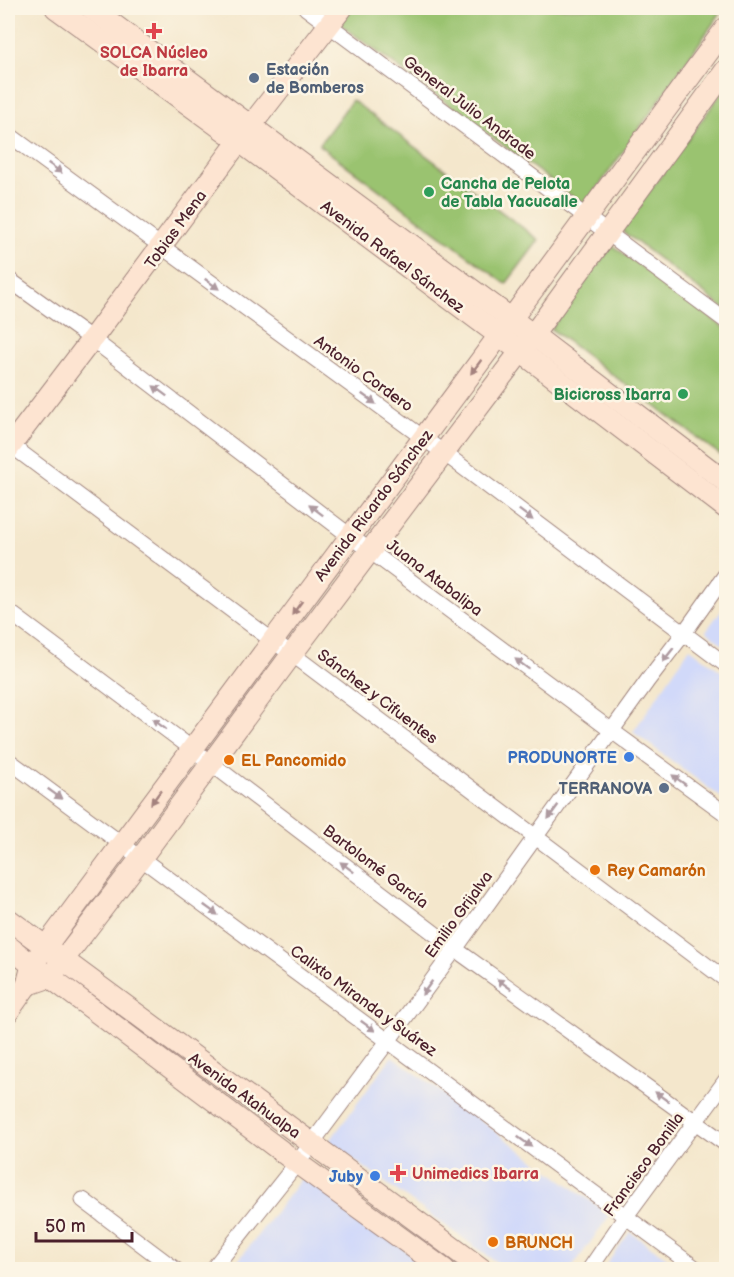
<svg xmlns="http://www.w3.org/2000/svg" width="734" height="1277" viewBox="0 0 734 1277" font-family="'Balsamiq Sans',sans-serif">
<rect width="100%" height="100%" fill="#fcf5e5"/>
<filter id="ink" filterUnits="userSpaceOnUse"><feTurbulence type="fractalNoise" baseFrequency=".0167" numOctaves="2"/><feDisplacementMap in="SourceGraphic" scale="12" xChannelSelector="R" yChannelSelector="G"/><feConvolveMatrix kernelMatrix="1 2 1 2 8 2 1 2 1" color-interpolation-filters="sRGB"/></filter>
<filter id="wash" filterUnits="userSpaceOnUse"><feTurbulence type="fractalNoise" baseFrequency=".008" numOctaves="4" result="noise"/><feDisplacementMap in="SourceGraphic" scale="24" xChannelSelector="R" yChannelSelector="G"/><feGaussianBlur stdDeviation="1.35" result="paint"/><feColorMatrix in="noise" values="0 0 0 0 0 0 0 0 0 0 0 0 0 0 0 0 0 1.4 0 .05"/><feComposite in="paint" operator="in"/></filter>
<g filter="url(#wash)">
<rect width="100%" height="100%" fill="#f4e7cc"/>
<g fill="#d1d9f9">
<polygon points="726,604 726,647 706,631"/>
<polygon points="690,648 726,675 726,801 633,732"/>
<polygon points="392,1056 610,1215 571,1269 506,1269 329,1142"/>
<polygon points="304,1175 432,1270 231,1270"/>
<polygon points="630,1232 682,1269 603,1269"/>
</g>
<g fill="#9ac36f" stroke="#72714d" stroke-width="1.5">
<polygon points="352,8 724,8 585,206 340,24"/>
<polygon points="726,87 726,310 621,230"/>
<polygon points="352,100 539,240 506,284 319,145"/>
<polygon points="612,245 726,329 726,459 551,329"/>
</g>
</g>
<g filter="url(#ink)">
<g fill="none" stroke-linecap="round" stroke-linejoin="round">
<defs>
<g id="street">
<polyline points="306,8 726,321"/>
<polyline points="8,134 444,453 726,665"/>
<polyline points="8,279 92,339 350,536 612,731 726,814"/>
<polyline points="8,443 273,641 292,654 726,980"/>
<polyline points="8,611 191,748 455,949 726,1144"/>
<polyline points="8,760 698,1270"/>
<polyline points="83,1200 176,1270"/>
<polyline points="212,1270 297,1163 388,1041 455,949 648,680 684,633 726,574"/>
<polyline points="589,1270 626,1216 726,1080"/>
</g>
<g id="secondary">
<polyline points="56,8 239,141 520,351 726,508"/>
<polyline points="91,8 533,335 726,482"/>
<polyline points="8,449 92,339 239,141 342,8"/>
<polyline points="8,919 483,1270"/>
<polyline points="8,946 32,965 50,977 297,1163 445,1270"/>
<polyline points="27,985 50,977 141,858 292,654 533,335 726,70"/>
<path d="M8,1012L27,985L32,965C262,652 497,342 726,28"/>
</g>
</defs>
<use href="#street" stroke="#9f837c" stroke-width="17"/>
<use href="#secondary" stroke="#9f837c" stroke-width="23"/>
<use href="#street" stroke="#fff" stroke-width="15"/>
<use href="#secondary" stroke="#fde4d1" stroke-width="21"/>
</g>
<defs><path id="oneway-solid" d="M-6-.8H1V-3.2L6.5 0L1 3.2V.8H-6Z" transform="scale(1.5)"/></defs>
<g fill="#ae9aa0">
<use href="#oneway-solid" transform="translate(55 168) rotate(36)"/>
<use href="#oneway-solid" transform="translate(212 284) rotate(36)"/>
<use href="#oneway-solid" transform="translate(160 391) rotate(-143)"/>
<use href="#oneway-solid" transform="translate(369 399) rotate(36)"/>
<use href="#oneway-solid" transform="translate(316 510) rotate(-143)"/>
<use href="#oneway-solid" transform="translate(526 515) rotate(37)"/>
<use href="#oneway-solid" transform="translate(668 655) rotate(128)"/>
<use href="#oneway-solid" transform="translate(522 664) rotate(-143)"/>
<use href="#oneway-solid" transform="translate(159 724) rotate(-143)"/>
<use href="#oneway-solid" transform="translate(679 780) rotate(-144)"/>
<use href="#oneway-solid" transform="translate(55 794) rotate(36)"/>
<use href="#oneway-solid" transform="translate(553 812) rotate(126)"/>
<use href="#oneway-solid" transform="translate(347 867) rotate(-143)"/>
<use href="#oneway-solid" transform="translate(211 910) rotate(36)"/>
<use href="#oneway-solid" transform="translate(504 984) rotate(-144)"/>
<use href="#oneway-solid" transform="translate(427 988) rotate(126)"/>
<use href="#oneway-solid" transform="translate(368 1026) rotate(36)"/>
<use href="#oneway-solid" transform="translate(662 1097) rotate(-144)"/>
<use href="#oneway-solid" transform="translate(525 1142) rotate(36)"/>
</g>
<g fill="#a4827e">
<use href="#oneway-solid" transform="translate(476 367) rotate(127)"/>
<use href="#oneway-solid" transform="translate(297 608) rotate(126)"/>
<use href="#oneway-solid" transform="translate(156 797) rotate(126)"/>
</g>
</g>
<g fill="#e0444e" stroke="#fcf5e5" stroke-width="2">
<path d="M151 22h6v6h6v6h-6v6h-6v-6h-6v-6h6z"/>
<path d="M395 1164h6v6h6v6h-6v6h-6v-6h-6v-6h6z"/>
</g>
<g fill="#5c6f8a" stroke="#fcf5e5" stroke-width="2">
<circle cx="254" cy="78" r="6"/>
<circle cx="664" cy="788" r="6"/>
</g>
<g fill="#2e9e5b" stroke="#fcf5e5" stroke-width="2">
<circle cx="429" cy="192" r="6"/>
<circle cx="683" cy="394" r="6"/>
</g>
<g fill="#3f7fe0" stroke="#fcf5e5" stroke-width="2">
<circle cx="629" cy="757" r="6"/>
<circle cx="375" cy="1176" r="6"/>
</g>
<g fill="#e8710a" stroke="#fcf5e5" stroke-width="2">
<circle cx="229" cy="760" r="6"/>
<circle cx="595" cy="870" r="6"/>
<circle cx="493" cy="1242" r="6"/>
</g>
<g text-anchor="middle" stroke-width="5" stroke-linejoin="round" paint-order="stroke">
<g font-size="16" font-weight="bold" fill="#be3a42" stroke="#fcf5e5">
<text x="154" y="58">SOLCA Núcleo<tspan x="154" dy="18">de Ibarra</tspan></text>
<text x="412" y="1179" text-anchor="start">Unimedics Ibarra</text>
</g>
<g font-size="16" font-weight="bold" fill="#4e5e75" stroke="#fcf5e5" text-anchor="start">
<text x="266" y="75">Estación<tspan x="266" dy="18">de Bomberos</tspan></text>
<text x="652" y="794" text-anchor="end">TERRANOVA</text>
</g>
<g font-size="16" fill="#4a1f2b" stroke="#fcf5e5">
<text transform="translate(470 107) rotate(37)" y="6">General Julio Andrade</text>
<text transform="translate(175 229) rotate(-54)" y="6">Tobias Mena</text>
<text transform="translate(393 256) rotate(37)" y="6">Avenida Rafael Sánchez</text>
<text transform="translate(364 373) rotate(36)" y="6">Antonio Cordero</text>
<text transform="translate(373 505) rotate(-53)" y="6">Avenida Ricardo Sánchez</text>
<text transform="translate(435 577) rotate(37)" y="6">Juana Atabalipa</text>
<text transform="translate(378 696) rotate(37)" y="6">Sánchez y Cifuentes</text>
<text transform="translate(376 866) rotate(37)" y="6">Bartolomé García</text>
<text transform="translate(458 914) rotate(-54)" y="6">Emilio Grijalva</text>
<text transform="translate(364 1000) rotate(36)" y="6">Calixto Miranda y Suárez</text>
<text transform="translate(245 1095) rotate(36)" y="6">Avenida Atahualpa</text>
<text transform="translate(643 1164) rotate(-54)" y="6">Francisco Bonilla</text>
</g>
<g font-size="16" font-weight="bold" fill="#27864d" stroke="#fcf5e5" text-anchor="start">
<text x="441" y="189">Cancha de Pelota<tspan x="441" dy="18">de Tabla Yacucalle</tspan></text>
<text x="671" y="400" text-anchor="end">Bicicross Ibarra</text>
</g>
<g font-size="16" font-weight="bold" fill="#366cbe" stroke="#fcf5e5" text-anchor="end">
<text x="617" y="763">PRODUNORTE</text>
<text x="363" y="1182">Juby</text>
</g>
<g font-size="16" font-weight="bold" fill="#c56008" stroke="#fcf5e5" text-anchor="start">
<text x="241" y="766">EL Pancomido</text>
<text x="607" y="876">Rey Camarón</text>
<text x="505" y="1248">BRUNCH</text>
</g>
</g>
<rect width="734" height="1277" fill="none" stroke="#fcf5e5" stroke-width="30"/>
<path d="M36 1232v9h96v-9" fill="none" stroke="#4a1f2b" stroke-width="3"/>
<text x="45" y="1232" font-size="18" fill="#4a1f2b" stroke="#fcf5e5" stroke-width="4.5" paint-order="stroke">50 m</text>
</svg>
